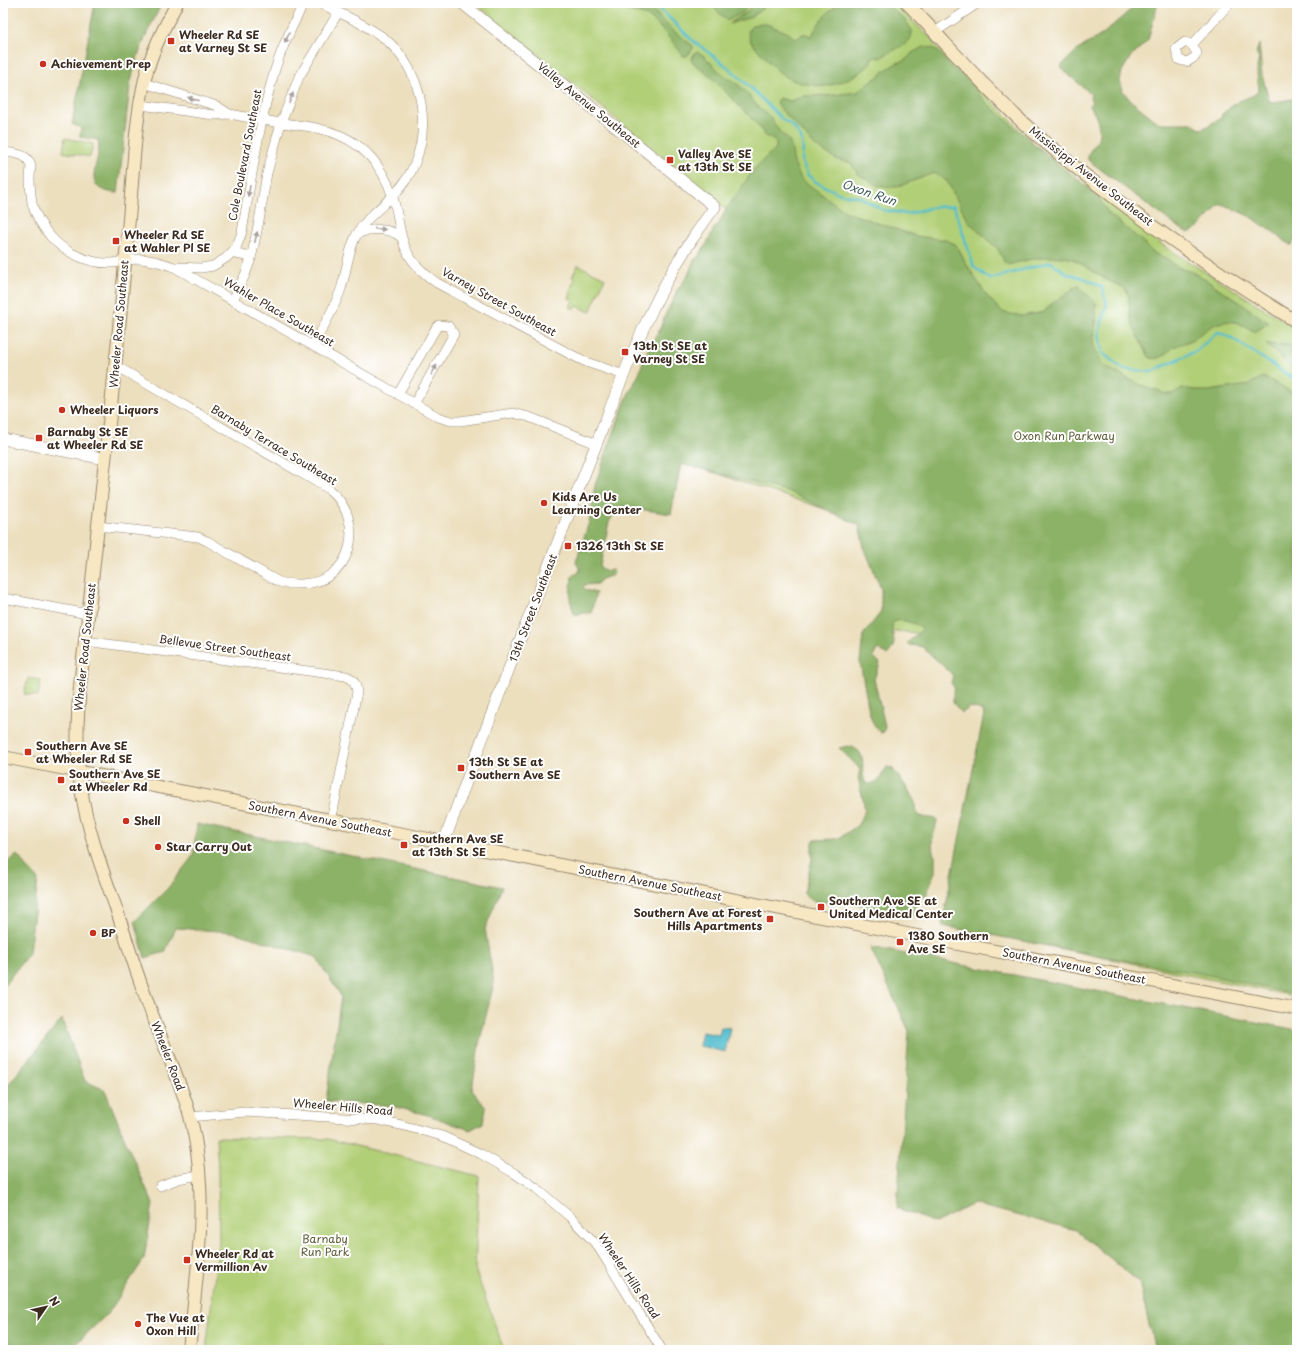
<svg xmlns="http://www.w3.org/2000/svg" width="1300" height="1353" viewBox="0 0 1300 1353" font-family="'Playpen Sans',sans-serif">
<rect width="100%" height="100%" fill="#fff"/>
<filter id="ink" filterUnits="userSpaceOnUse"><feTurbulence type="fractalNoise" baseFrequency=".025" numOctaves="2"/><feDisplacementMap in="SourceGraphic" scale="8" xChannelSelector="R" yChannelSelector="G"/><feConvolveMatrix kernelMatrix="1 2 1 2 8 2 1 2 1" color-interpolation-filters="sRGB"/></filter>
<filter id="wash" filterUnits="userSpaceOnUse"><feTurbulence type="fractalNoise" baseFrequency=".012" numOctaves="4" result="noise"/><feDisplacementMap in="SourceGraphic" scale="16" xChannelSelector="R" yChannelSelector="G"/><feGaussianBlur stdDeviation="0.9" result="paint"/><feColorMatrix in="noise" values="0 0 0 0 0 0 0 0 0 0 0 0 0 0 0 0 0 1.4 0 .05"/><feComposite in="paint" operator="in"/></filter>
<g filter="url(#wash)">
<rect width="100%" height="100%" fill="#ecdfbe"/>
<g fill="#b1cf76" stroke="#767c4a">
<polygon points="475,3 893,3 934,41 933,43 1036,145 1165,247 1297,329 1297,997 1028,942 1075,652 889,630 870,524 676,460 593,496 667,310 738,196 728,211"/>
<polygon points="65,138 93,144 90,157 63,152"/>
<polygon points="578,265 605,278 590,312 577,306 575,309 570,307 573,300 569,298 571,293 569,292 575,279 572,277"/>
<polygon points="28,678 41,680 38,696 24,694"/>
<polygon points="216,1137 328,1139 479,1176 475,1269 504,1350 206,1350 219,1241 218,1169"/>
</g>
<g fill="#8cb267" stroke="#646e42">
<path d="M95,3H162L147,33L136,61L130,85L118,193C76,190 103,163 98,140L80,137L81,128L72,124Z"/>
<path d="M625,3H646L671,29L693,46V49L687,56H683C677,46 656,21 647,16C638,12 630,14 624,7Z"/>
<polygon points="710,3 750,3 743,12 727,21"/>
<polygon points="753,3 764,3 766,6 751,17 729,24 748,11"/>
<path d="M840,3H885L905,20L912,30C913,44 901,46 892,51C888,53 884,56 881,58L872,57C871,60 871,63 869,65C862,73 841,83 831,85C825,87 819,86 813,85C787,82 779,73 762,54C757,49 751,44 749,37C745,25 759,21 769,25C778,30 788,30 795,39C803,37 800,30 810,36H812C818,22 828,11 840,3Z"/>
<path d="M1138,3H1158L1148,40L1130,58L1122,71L1120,81L1123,91L1130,100L1159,123H1192L1198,128L1202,129L1221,118L1222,114L1237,102L1254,95L1259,89C1258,79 1255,69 1259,59L1256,53L1259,44L1262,75L1270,103L1297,98V235L1292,245H1290L1275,233L1249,216L1222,204C1217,205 1216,209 1213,212C1207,219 1197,231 1188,233L1175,225L1088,160C1087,153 1092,149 1096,143C1103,131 1097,117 1090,106L1092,102L1090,98L1091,94L1063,70L1061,66L1076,51L1103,34Z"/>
<path d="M923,47L933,48L938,51L950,66L963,76L987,103L1048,157L1098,197L1109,214L1143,242L1152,252L1170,261L1177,267L1197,274L1232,297L1269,323L1255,332C1249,329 1240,322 1233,322C1216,319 1204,332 1191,340C1186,343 1179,344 1174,347C1164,354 1164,360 1150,358C1142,345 1134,331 1130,316C1129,308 1130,299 1127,292C1122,284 1116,285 1109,281C1098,276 1080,261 1069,258C1056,254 1022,260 1009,265L1005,263L998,249L968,221L947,181L934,173L897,187H884L876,185L858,174L851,163L838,160L815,146L779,107L777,103V100L779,98L791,101L803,96H815L821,95L825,96L857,92L871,81L880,76L884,71L897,63L904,61L909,57L912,53Z"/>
<path d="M697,52L703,55L725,77L734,81L746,92L758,107L770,117L779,131L789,140L792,149L793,160L801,179L846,212L916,236L946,240L953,243L959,249L965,262L987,296L1002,312L1022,316L1044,312L1050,305L1078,285L1096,303V322L1093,344L1103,366L1149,389L1158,390L1165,394H1172L1182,388L1201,391H1209L1248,385L1263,377L1280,385L1297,396V975L1292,990L1288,993L1204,974L1150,965L943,926L942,925L984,714L982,710L970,707L962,713L953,703V693L955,689L951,683L953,676L950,672L922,647L918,646L909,645L907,643L920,632L922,629L920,626C911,623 902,618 893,622C889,636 901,641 887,655L879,649H878L873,656L880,663L874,679L885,726L884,732L881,733C874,728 871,719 869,711L860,662L863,635L881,612V589L864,547L859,525L787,491L681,464L671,514L620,506L616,508L614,514L609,522L600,566L601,568L607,571L613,570L614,573L613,575L602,579L597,584L584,585L583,587L585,590L596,593L591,613H581L576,615L574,613L570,600L572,576L578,573L580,570L576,562L589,522L595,485L607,451L627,397L638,376L650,344L662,327L664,320L669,311L677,290L687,277L694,260L698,257L707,243L715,227L718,225L727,208L755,168L776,148V142L766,136L756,123L710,76L691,61L694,54Z"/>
<polygon points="1266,344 1289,345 1297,349 1297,373"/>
<path d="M847,746C871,750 858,769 866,784C880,784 880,776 887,767L892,768C899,777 911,792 915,803C916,807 914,811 918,814C923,819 930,817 936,819L937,821L932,841L933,853L935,856V872L927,894L923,897H915L914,899L915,914C912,916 912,917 909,917C906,918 866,908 861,906C858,905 856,903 853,903C840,900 810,908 804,893L812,859V846L814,840L836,839L841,837L858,825L865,809L858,777L860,772L859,768L839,748Z"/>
<polygon points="197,824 502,887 485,929 494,983 479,1044 472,1090 486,1108 483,1123 470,1130 428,1115 392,1106 326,1101 341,996 316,957 232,932 176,928 165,952 145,958 135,921 168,888 193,856"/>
<polygon points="17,855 38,880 29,953 3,987 3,866"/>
<polygon points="870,947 1297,1030 1297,1350 1155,1350 1139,1282 1076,1230 973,1204 935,1223 897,1208 909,1031"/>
<polygon points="62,1019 85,1081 105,1090 126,1142 153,1204 144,1259 109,1312 77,1343 76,1350 3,1350 3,1091"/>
</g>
<polygon fill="#52becd" stroke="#467476" points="721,1027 730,1028 725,1052 699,1046 702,1032 719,1035"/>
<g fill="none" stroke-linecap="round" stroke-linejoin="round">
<polyline stroke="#52becd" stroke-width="2.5" points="654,3 691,39 729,68 751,88 782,119 790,124 795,129 801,138 803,147 802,161 808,175 816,182 840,194 860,197 883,210 907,214 934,207 954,206 974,267 990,279 1051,262 1068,274 1084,278 1102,287 1107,304 1099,333 1102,353 1123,369 1151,372 1196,351 1218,332 1232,338 1297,381"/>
</g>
</g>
<g filter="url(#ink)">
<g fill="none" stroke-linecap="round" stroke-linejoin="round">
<defs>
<g id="minor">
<polyline points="935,32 978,3"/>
<polygon points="1185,42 1192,45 1197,53 1195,57 1187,62 1179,60 1176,49"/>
<polyline points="1192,45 1230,3"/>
<polyline points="144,83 217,106 229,114"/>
<path d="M141,105L214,115L229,114C247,117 265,121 283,123C302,126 321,127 339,135C371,148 389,177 396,209C399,222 400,235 405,247C411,263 424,274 437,283L570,354L586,362L624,375"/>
<path d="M3,152C10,153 21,153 26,158C29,160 30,163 31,166C31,170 30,174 30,178C30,186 31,195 32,203C35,215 43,228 51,237C65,253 90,264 111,263C120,263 129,259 138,259C151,259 163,263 174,267L438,417L451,421H460L513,413L529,417L597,444"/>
<path d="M357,234C372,228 387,227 401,237"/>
<polyline points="231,253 251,257"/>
<path d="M176,267L201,268L213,266L226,258L236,248L242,232C251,181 259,123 274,73C281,49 292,26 304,3"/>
<polyline points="233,300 245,275 251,259 259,221 267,173 281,123 299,77 338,13"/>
<path d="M313,345C323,328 333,310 340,292C347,273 347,252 357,234C369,212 393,201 406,180C435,136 425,71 384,38C365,24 341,14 320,3"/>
<polyline points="398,394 436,328 439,325 448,326 454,334 414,404"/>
<path d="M97,526L198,537L207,541L277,581C284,584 290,584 298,584C353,586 369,519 327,488L116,366"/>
<polyline points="3,598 88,614"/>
<path d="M85,641L346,676C354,679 356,684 357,692L331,821"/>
<polyline points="190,1117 245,1112 378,1120 401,1125 442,1136 481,1154 514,1173 536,1188 570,1217 597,1245 662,1350"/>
<polyline points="160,1186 178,1179 199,1175"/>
</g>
<g id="tertiary">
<polyline points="3,439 105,459"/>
<path d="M444,842C490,716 539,590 588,465C619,388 646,307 693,238C700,228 707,217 715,207L462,3"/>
</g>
<g id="secondary">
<path d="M177,3C164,28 151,52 145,79C136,117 134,157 131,196C126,253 121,311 115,368C107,448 97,529 89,609C82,668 72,729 81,788C87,829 102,869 116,908C128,945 139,982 154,1019C166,1051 181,1083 190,1116C210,1192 197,1273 189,1350"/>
<path d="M907,3C948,45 986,90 1030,129C1042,140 1056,151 1069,162C1141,221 1218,273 1297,322"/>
<polyline points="3,757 444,842 927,938 1297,1009"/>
</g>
</defs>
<use href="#minor" stroke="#94846e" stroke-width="10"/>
<use href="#tertiary" stroke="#94846e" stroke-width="12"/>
<use href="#secondary" stroke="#94846e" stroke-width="14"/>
<use href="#minor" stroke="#fff" stroke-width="9"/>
<use href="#tertiary" stroke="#fff" stroke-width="11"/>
<use href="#secondary" stroke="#f7e8c3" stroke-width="12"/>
</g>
<defs><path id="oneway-solid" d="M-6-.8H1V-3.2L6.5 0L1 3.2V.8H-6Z"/></defs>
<g fill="#a79f9a">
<use href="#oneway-solid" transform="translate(287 38) rotate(114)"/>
<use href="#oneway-solid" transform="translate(291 98) rotate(-68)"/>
<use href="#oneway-solid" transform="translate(193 99) rotate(-163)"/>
<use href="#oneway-solid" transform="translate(249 191) rotate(101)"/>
<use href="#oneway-solid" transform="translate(380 229) rotate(4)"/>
<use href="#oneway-solid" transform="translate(256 237) rotate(-77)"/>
<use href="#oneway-solid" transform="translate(434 370) rotate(-60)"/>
</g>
</g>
<g fill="#c8321e" stroke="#fff" stroke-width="1.5">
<rect x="167" y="37" width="8" height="8" rx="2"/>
<circle cx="43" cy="64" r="4"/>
<rect x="666" y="156" width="8" height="8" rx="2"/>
<rect x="112" y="237" width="8" height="8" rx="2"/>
<rect x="621" y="348" width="8" height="8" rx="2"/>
<circle cx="62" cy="410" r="4"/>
<rect x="35" y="434" width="8" height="8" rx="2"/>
<circle cx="544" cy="503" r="4"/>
<rect x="564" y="542" width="8" height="8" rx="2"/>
<rect x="24" y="748" width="8" height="8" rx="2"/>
<rect x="457" y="764" width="8" height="8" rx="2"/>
<rect x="57" y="776" width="8" height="8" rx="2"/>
<circle cx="126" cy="821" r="4"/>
<rect x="400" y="841" width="8" height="8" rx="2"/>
<circle cx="158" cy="847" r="4"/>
<rect x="817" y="903" width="8" height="8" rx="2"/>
<rect x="766" y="915" width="8" height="8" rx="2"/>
<circle cx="93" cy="933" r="4"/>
<rect x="896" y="938" width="8" height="8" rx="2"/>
<rect x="183" y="1256" width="8" height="8" rx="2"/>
<circle cx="138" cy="1324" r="4"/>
</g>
<g text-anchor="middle" stroke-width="4" stroke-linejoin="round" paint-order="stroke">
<g font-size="11" font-weight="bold" fill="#3b2a1e" stroke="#fff" text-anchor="start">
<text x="179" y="39">Wheeler Rd SE<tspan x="179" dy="13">at Varney St SE</tspan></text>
<text x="51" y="68">Achievement Prep</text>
<text x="678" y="158">Valley Ave SE<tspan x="678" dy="13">at 13th St SE</tspan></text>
<text x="124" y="239">Wheeler Rd SE<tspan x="124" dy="13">at Wahler Pl SE</tspan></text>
<text x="633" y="350">13th St SE at<tspan x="633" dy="13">Varney St SE</tspan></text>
<text x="70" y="414">Wheeler Liquors</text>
<text x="47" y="436">Barnaby St SE<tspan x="47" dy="13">at Wheeler Rd SE</tspan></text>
<text x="552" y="501">Kids Are Us<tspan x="552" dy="13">Learning Center</tspan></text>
<text x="576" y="550">1326 13th St SE</text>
<text x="36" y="750">Southern Ave SE<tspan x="36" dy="13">at Wheeler Rd SE</tspan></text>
<text x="469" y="766">13th St SE at<tspan x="469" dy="13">Southern Ave SE</tspan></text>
<text x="69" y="778">Southern Ave SE<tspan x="69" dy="13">at Wheeler Rd</tspan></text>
<text x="134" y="825">Shell</text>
<text x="412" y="843">Southern Ave SE<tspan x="412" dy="13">at 13th St SE</tspan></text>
<text x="166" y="851">Star Carry Out</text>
<text x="829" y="905">Southern Ave SE at<tspan x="829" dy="13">United Medical Center</tspan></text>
<text x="762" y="917" text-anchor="end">Southern Ave at Forest<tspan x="762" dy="13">Hills Apartments</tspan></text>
<text x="101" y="937">BP</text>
<text x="908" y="940">1380 Southern<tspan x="908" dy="13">Ave SE</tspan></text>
<text x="195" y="1258">Wheeler Rd at<tspan x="195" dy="13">Vermillion Av</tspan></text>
<text x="146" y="1322">The Vue at<tspan x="146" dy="13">Oxon Hill</tspan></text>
</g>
<g font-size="11" fill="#3b2a1e" stroke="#fff">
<text transform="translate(589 105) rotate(39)" y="4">Valley Avenue Southeast</text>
<text transform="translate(245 155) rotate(-79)" y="4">Cole Boulevard Southeast</text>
<text transform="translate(1091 176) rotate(38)" y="4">Mississippi Avenue Southeast</text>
<text transform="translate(499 302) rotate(29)" y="4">Varney Street Southeast</text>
<text transform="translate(279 312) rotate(30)" y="4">Wahler Place Southeast</text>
<text transform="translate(119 324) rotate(-85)" y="4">Wheeler Road Southeast</text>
<text transform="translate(274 445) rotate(31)" y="4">Barnaby Terrace Southeast</text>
<text transform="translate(533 608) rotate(-69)" y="4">13th Street Southeast</text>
<text transform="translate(85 647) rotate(-84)" y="4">Wheeler Road Southeast</text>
<text transform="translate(225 648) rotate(8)" y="4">Bellevue Street Southeast</text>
<text transform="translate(320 819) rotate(11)" y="4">Southern Avenue Southeast</text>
<text transform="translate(650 883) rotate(11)" y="4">Southern Avenue Southeast</text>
<text transform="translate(1074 966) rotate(11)" y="4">Southern Avenue Southeast</text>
<text transform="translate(168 1056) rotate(69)" y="4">Wheeler Road</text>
<text transform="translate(343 1107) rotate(5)" y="4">Wheeler Hills Road</text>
<text transform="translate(629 1276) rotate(56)" y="4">Wheeler Hills Road</text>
</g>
<g font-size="11" fill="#5e5c38" stroke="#fff">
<text x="1064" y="440">Oxon Run Parkway</text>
<text x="325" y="1243">Barnaby<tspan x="325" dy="13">Run Park</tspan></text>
</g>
<g font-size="12" font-style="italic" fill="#435e5b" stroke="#fff">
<text transform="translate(869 193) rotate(19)" y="4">Oxon Run</text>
</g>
</g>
<rect width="1300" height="1353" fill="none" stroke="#fff" stroke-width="16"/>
<g transform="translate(46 1307) rotate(56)" stroke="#ffffff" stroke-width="3" paint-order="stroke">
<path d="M0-3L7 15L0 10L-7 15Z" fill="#3b2a1e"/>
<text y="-6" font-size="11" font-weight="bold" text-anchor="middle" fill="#3b2a1e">N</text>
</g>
</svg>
